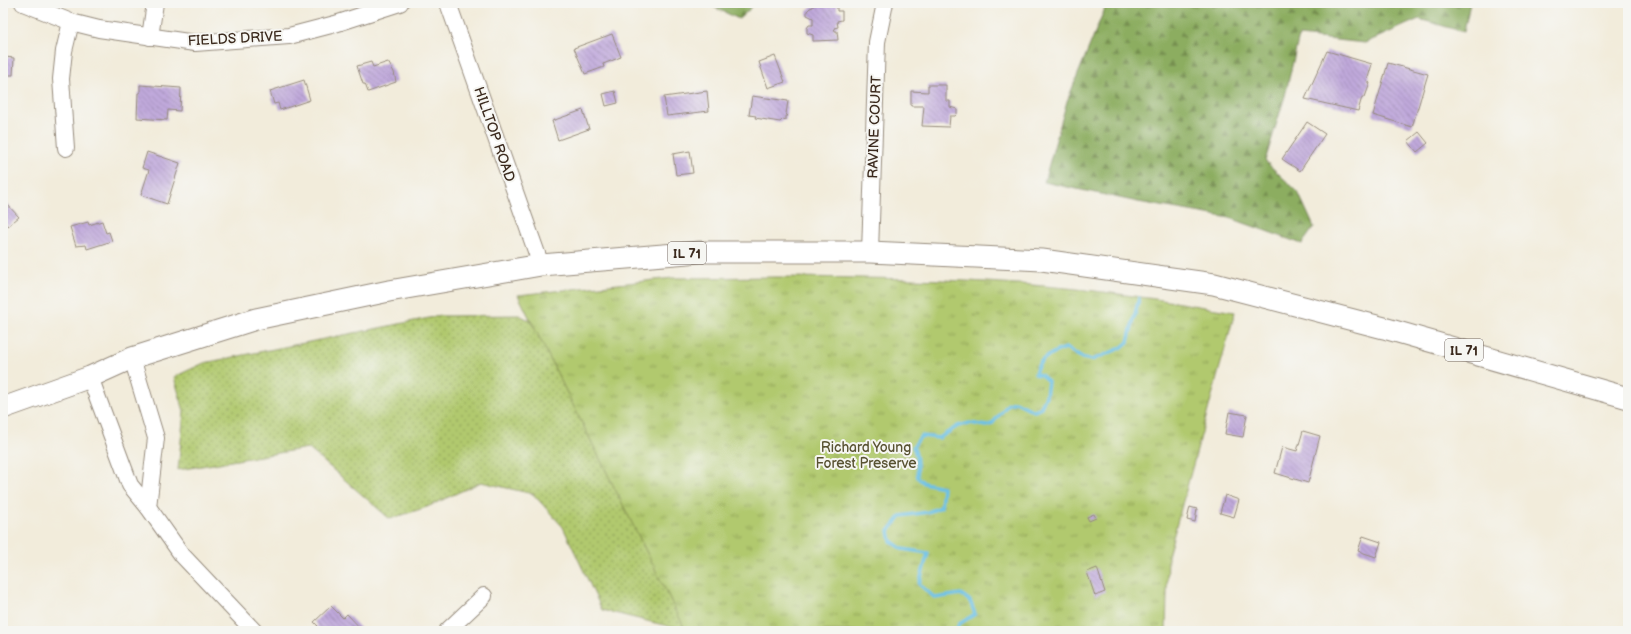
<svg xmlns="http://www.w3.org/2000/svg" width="1631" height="634" viewBox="0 0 1631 634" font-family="'Balsamiq Sans',sans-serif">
<defs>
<pattern id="grass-dots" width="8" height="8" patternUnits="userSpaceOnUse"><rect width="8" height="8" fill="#b1c96e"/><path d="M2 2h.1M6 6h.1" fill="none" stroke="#91a35a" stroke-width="1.8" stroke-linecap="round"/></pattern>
<pattern id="forest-firs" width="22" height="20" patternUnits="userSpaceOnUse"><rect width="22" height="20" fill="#8cad61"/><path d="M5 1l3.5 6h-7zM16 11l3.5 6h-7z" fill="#748d4f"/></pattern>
<pattern id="park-tufts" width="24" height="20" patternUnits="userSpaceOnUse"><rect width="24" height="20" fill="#b1c96e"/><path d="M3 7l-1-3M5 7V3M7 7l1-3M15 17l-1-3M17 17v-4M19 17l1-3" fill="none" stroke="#91a35a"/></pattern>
<pattern id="building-back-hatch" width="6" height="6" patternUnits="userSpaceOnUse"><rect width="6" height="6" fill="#c0a9db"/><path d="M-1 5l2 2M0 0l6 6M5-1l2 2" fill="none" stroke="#9d8ab1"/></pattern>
</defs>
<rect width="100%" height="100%" fill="#f6f6f2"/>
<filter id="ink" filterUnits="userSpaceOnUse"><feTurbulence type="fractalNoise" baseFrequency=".025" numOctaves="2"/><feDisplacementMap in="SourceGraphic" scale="8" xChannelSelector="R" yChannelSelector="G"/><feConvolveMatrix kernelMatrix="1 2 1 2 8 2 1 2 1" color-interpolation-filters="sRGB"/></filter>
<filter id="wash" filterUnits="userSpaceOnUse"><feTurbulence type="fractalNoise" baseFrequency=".012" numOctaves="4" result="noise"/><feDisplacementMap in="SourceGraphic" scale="16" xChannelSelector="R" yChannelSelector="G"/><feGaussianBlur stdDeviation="0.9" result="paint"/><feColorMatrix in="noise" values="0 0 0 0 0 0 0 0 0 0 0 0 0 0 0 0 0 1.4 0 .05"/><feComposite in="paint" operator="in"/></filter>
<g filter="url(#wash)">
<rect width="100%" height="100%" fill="#f2ecdb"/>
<polygon fill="url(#grass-dots)" stroke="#767a46" points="519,315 543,327 688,631 602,610 563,527 533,494 481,482 427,507 390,519 308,448 178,470 184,411 174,377 204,363 439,316"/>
<g fill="url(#forest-firs)" stroke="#646c40">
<polygon points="705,3 756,3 739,19"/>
<polygon points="1107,3 1470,3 1464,32 1419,19 1365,43 1299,36 1285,96 1265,161 1298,192 1314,227 1302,244 1230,218 1138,202 1044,182 1067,101"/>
</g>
<path fill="url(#park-tufts)" stroke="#767a46" d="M775,277C894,278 1016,279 1133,296C1167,300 1201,307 1235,312L1168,556L1166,631H686L518,295L673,278Z"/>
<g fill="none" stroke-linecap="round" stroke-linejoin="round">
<path stroke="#6bc1e8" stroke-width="3.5" d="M956,631L959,624L975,614L970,601L961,594L935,598L919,584L928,553L902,549L891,541L889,531L901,516L928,512L941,507L943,487L924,483L918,478C916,467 919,457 913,447L921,436L939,438L958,426L970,423L986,426L992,424L1008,404L1016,402L1034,411L1040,409L1046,396L1048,381L1041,375L1035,374C1037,359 1053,352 1066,348L1082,358L1092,360L1121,348L1128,342L1139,298"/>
</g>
<g id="blocks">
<g fill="url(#building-back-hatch)">
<polygon points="813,3 834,3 837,4 837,11 842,11 842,20 837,21 838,27 834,28 835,31 837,31 838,40 813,41 813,35 807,33 807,28 809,25 813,25 813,18 807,15 807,11 810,8 813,7"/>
<polygon points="612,34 621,57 603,64 604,67 585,74 574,48"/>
<polygon points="3,50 5,50 5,57 14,58 13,75 3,75"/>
<polygon points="1327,51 1372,64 1367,81 1370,83 1365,97 1362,97 1358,111 1305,99"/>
<polygon points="775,56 785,82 768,88 759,62"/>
<polygon points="371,62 373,67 388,62 394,72 396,82 368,92 365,84 363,84 357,66"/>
<polygon points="1388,63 1428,74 1412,127 1373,115"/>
<polygon points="304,80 310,100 280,110 278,103 274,104 270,91"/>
<polygon points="140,85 181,88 180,111 168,110 167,120 137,118 138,93 140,93"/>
<polygon points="928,85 946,85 946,101 950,101 950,107 957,109 957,114 955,116 950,116 949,127 922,126 924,106 911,106 911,91 928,92"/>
<polygon points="615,91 618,103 606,106 603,94"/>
<polygon points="707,91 709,111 667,116 664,97"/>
<polygon points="752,96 788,101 786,114 788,116 786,116 786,120 783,119 780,122 755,118 756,116 749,115"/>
<polygon points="583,110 589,129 558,140 552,121"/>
<polygon points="1307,122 1325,134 1300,171 1282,159"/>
<polygon points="1419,132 1428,143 1417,152 1408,141"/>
<polygon points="690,151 693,173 676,175 673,154"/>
<polygon points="147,152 180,163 167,204 141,195 149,170 142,168"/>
<polygon points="5,202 19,217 8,226 3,221 3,203"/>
<polygon points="102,221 106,233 109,232 112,241 87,249 86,245 76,246 70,227 88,222 89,225"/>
<polygon points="1229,412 1247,415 1243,437 1225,434"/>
<polygon points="1303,431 1320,436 1308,483 1275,473 1282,447 1297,451"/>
<polygon points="1225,495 1239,500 1234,517 1220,513"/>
<polygon points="1190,507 1197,509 1195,522 1187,520"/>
<polygon points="1094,514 1096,518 1089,521 1087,517"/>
<polygon points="1363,536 1381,542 1376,557 1358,551"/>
<polygon points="1097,568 1105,592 1095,596 1087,572"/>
<polygon points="331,606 343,618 347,614 363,631 318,631 315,628 318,626 314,622"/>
</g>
</g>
</g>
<g filter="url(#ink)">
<use href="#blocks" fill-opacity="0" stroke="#968b7c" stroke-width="1"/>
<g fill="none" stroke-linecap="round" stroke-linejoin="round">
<defs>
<g id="minor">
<polyline points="23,3 71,22 99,29 195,43 289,36 335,24 400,3"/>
<polyline points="448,3 541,265"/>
<polyline points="150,37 155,3"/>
<polyline points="66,148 61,79 64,51 71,22"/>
<polyline points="870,252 877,42 885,3"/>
<polyline points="132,358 156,438 148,507"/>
<polyline points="90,377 130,485 148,507 182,555 254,631"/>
<polyline points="447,631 484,596"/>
</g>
<polyline id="major" points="3,408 90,377 132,358 256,319 389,291 541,265 700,252 870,252 1042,260 1214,284 1384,328 1628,398"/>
</defs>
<use href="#minor" stroke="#968b7c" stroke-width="18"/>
<use href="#major" stroke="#968b7c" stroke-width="23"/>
<use href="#minor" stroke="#fff" stroke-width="16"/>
<use href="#major" stroke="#fff" stroke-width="21"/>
</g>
</g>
<g text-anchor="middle" stroke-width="4" stroke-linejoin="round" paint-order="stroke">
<g fill="#f6f6f2" stroke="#73675e" stroke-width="1">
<rect x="668" y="242" width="38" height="22" rx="3"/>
<rect x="1445" y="339" width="38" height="22" rx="3"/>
</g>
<g font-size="13" font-weight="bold" fill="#3b2a1e">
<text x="687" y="258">IL 71</text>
<text x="1464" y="355">IL 71</text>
</g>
<g font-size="14" fill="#3b2a1e" stroke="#f6f6f2">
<text transform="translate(235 38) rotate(-3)" y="5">FIELDS DRIVE</text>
<text transform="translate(874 127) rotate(-88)" y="5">RAVINE COURT</text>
<text transform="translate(495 134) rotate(71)" y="5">HILLTOP ROAD</text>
</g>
<g font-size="14" fill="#585232" stroke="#f6f6f2">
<text x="866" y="452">Richard Young<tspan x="866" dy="16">Forest Preserve</tspan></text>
</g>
</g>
<rect width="1631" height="634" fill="none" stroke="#f6f6f2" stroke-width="16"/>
</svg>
